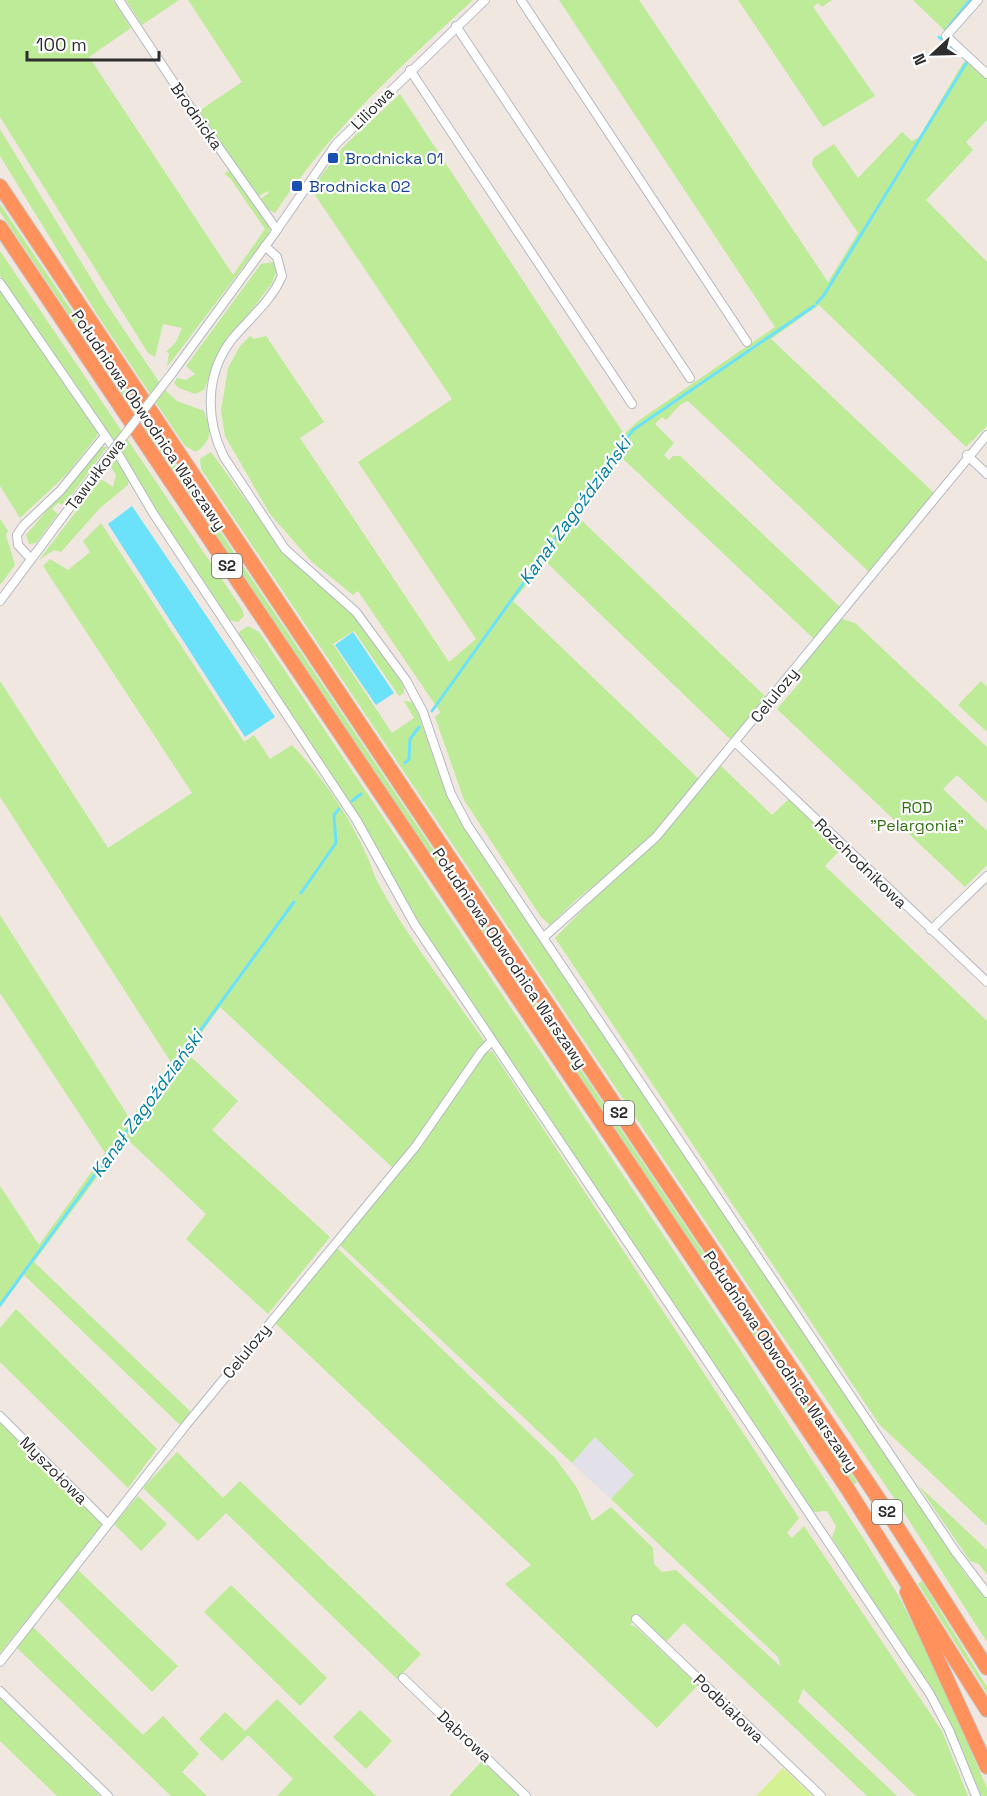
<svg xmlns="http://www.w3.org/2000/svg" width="987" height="1796" viewBox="0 0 987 1796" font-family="'Space Grotesk',sans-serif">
<rect width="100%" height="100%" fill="#f0e7e0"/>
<polygon fill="#e2e0e8" points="595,1437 634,1475 611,1499 572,1463"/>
<g fill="#bdeb98">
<polygon points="0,0 113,0 131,28 89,57 233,275 265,229 230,178 224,174 229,170 270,226 269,233 263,241 167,367 169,353 166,352 176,342 182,328 163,324 155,357 148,353 0,117"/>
<polygon points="126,0 179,0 142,25"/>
<path d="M188,0H473C398,69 332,128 275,213L266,208L260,199L269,193L267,191L258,197L199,111L242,82Z"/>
<polygon points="559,0 639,0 828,282 858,233 812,165 813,158 834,144 858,178 902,132 912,141 919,137 963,63 967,60 987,79 987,120 966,142 973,150 926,200 987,262 987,426 966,447 819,305 771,339 934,493 870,573 688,401 681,404 666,420 662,417 655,424 674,443 664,455 669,460 673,456 680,456 841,608 815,640 620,456 577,516 767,698 731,740 546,562 513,601 701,781 638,850 576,900 550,925 541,917 464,800 435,717 440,713 438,709 358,591 353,595 312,562 270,514 225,436 221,411 228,368 240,346 250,336 254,339 266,336 324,422 300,438 449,662 476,639 358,462 452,399 311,189 343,147 400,94 624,434 638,421 775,327"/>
<polygon points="738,0 832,0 822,7 818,3 813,7 875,96 823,127"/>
<polygon points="913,0 976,0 947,33"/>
<path d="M0,129L106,303L163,388L177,401L204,411C211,430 213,440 196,452L185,446L98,316L0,156Z"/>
<polygon points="0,204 137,408 134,412 0,212"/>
<polygon points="0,251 242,609 244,616 238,622 228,620 145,494 121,452 0,276"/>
<polygon points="273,262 277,270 272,283 218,354 204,390 195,394 179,388 174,383 177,378 186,380 195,374 186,366 261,264"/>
<polygon points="0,291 97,432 97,436 67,474 20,518 0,486"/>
<polygon points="146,421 857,1482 853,1485 143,426"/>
<polygon points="101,447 107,447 64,505 58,503 52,509 58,514 36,543 29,544 26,535"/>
<polygon points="211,452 281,549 355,616 404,686 404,693 399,696 354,631 333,644 392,733 414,718 404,701 414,702 445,790 461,822 966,1575 987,1599 987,1642 899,1505 770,1318 201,469 200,459"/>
<polygon points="117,458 129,479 128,485 100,508 61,552 54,550 39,560 101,479 113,487 116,475 110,466"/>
<polygon points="0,519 8,531 6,535 15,565 0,585"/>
<path d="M101,523L244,742L254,735L270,759L292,745C321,775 349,815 366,854C371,863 373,874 378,883C408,939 449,990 485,1042L406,1156L393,1168L220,1007L187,1053L238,1101L212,1130L330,1237L268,1314L186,1239L206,1214L126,1138L34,1262L191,1412L180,1425L24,1275L0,1308V1186L39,1245L105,1153L0,993V915L130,1119L172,1064L0,797V681L108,848L192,793L43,566L50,559L68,570L90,552L83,541Z"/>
<polygon points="842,619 855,623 987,747 987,803 957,775 943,789 987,831 987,865 965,887 777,709 801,681 795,675"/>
<path d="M248,626L259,632L735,1342L865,1541L898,1595L928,1652L987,1788V1796H981L947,1715L832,1538L836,1526L827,1511L815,1512L811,1509L400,898L364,824L261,671C261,653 240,648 239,632Z"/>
<polygon points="981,681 987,687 987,732 958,705"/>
<polygon points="720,765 772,815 790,798 842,848 825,866 987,1021 987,1526 879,1424 555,938 604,888 660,837"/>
<polygon points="492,1051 799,1518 787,1533 792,1538 804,1526 942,1731 968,1796 916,1796 803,1689 798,1702 897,1796 867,1796 684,1623 665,1643 637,1617 630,1625 636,1627 698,1685 657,1728 505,1584 531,1565 274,1322 335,1246 555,1458 577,1488 592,1521 611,1507 653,1548 654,1564 662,1572 676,1570 781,1667 778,1657 611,1499 634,1475 595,1437 572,1463 338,1243 417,1152 485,1053"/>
<polygon points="16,1309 157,1449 128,1488 0,1362 0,1328"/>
<polygon points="0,1422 100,1521 101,1527 0,1653"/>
<polygon points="177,1452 223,1498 240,1481 421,1654 397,1679 226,1513 198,1541 143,1488"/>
<polygon points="918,1485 987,1550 987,1575 979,1564 970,1561"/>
<polygon points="138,1496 167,1524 141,1551 114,1524"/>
<polygon points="77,1569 178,1666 152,1692 58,1599 57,1592"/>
<polygon points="922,1581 987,1687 987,1693 918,1584"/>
<polygon points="231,1585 327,1678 300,1706 204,1612"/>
<polygon points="32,1626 143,1735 163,1716 199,1754 182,1772 207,1796 171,1796 17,1648"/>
<polygon points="0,1698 100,1796 57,1796 0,1741"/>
<polygon points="277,1699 376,1796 277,1796 293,1779 248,1735 222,1761 199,1739 225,1712 245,1731"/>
<polygon points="360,1710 392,1741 366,1769 333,1737"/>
<polygon points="482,1761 519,1796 449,1796"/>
</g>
<polygon fill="#d4f293" points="783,1768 813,1796 756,1796"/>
<g fill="#6be2fa">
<polygon points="132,506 275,717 245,737 108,524"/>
<polygon points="353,632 394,693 376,705 335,645"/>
</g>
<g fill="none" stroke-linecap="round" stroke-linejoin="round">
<g stroke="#6be2fa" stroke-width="3">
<polyline points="946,30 970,0"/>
<polyline points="939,37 956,52"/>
<polyline points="817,303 824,295 967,62"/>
<polyline points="432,711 633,430 814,306"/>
<polyline points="405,763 409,759 410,739 419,727"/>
<polyline points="352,801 361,794"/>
<polyline points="301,893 336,843 334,815 339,809"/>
<polyline points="0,1305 294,902"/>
</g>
<defs>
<g id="street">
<polyline points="119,0 186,101 277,230"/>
<polyline points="521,0 747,342"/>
<polyline points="978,0 946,36 987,74"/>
<polyline points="456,26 690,378"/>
<polyline points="410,70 632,404"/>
<path d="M265,246L277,257L282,276C272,300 250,318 233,338C205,373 205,419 224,457L285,549L356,612L406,680L423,712L451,794L468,826L955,1551L987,1593"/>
<polyline points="0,283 120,457 153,513 357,821 415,925 930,1694 949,1730 976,1796"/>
<polyline points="173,372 272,237 336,144 485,0"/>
<polyline points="967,455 987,474"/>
<polyline points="31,559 18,545 17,535 23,526 60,491 105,436"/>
<polyline points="0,601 106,459"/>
<polyline points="735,742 987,982"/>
<polyline points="931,930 987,876"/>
<polyline points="544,937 656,837 987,435"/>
<polyline points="0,1416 108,1524"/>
<polyline points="636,1619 821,1796"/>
<polyline points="0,1662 186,1425 416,1146 481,1052 492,1041"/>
<polyline points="403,1678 526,1796"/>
<polyline points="0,1691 108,1796"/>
</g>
<g id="highway">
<polyline points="0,186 894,1522 987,1668"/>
<polyline points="0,227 847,1488 987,1710"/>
<polyline points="907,1592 987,1767"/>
</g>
</defs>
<use href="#street" stroke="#b4b8c2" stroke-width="10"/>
<use href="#highway" stroke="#c9c9c9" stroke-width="16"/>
<use href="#street" stroke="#fff" stroke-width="8"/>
<use href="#highway" stroke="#ff925c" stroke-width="14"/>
<defs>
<polyline id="street-bridge" points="106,459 173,372"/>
</defs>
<use href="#street-bridge" stroke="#b4b8c2" stroke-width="10" stroke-linecap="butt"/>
<use href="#street-bridge" stroke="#fff" stroke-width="8"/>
</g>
<g fill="#1a4fb4" stroke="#fff" stroke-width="2">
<rect x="327" y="152" width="12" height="12" rx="3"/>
<rect x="291" y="180" width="12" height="12" rx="3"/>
</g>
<g text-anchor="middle" stroke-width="4.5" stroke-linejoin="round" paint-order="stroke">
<g fill="#fff" stroke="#6d6d6d" stroke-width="1.5">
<rect x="212" y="554" width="30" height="24" rx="4.5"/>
<rect x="604" y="1101" width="30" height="24" rx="4.5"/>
<rect x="872" y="1500" width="30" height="24" rx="4.5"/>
</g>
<g font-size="15" font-weight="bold" fill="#2e2e2e">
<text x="227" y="571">S2</text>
<text x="619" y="1118">S2</text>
<text x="887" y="1517">S2</text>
</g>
<g font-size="16" fill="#2e2e2e" stroke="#fff">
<text transform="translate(372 108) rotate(-45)" y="6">Liliowa</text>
<text transform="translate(197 116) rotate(55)" y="6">Brodnicka</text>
<text transform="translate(149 420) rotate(56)" y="6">Południowa Obwodnica Warszawy</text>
<text transform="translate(95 474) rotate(-53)" y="6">Tawułkowa</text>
<text transform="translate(774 695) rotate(-51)" y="6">Celulozy</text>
<text transform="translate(861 863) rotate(44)" y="6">Rozchodnikowa</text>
<text transform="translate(510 958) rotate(56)" y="6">Południowa Obwodnica Warszawy</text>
<text transform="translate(246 1351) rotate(-51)" y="6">Celulozy</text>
<text transform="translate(781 1361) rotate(56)" y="6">Południowa Obwodnica Warszawy</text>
<text transform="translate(54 1470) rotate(45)" y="6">Myszołowa</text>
<text transform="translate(729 1708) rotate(44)" y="6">Podbiałowa</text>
<text transform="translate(465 1736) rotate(43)" y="6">Dąbrowa</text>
</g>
<g font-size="16" fill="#164399" stroke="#fff" text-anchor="start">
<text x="345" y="164">Brodnicka 01</text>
<text x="309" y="192">Brodnicka 02</text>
</g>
<g font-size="16" fill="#327414" stroke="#fff">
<text x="917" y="813">ROD<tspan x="917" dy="18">"Pelargonia"</tspan></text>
</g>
<g font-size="18" font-style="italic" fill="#027fa7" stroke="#fff">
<text transform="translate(575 511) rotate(-54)" y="6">Kanał Zagoździański</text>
<text transform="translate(147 1104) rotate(-54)" y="6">Kanał Zagoździański</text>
</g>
</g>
<g transform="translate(933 54) rotate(248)" stroke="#ffffff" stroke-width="4.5" paint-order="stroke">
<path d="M0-4.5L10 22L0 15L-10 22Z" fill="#2e2e2e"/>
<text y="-9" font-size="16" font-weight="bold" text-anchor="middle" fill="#2e2e2e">N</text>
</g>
<path d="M27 51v9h132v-9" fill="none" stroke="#2e2e2e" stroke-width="3"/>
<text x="36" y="51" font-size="18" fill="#2e2e2e" stroke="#ffffff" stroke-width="4.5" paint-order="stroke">100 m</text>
</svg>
